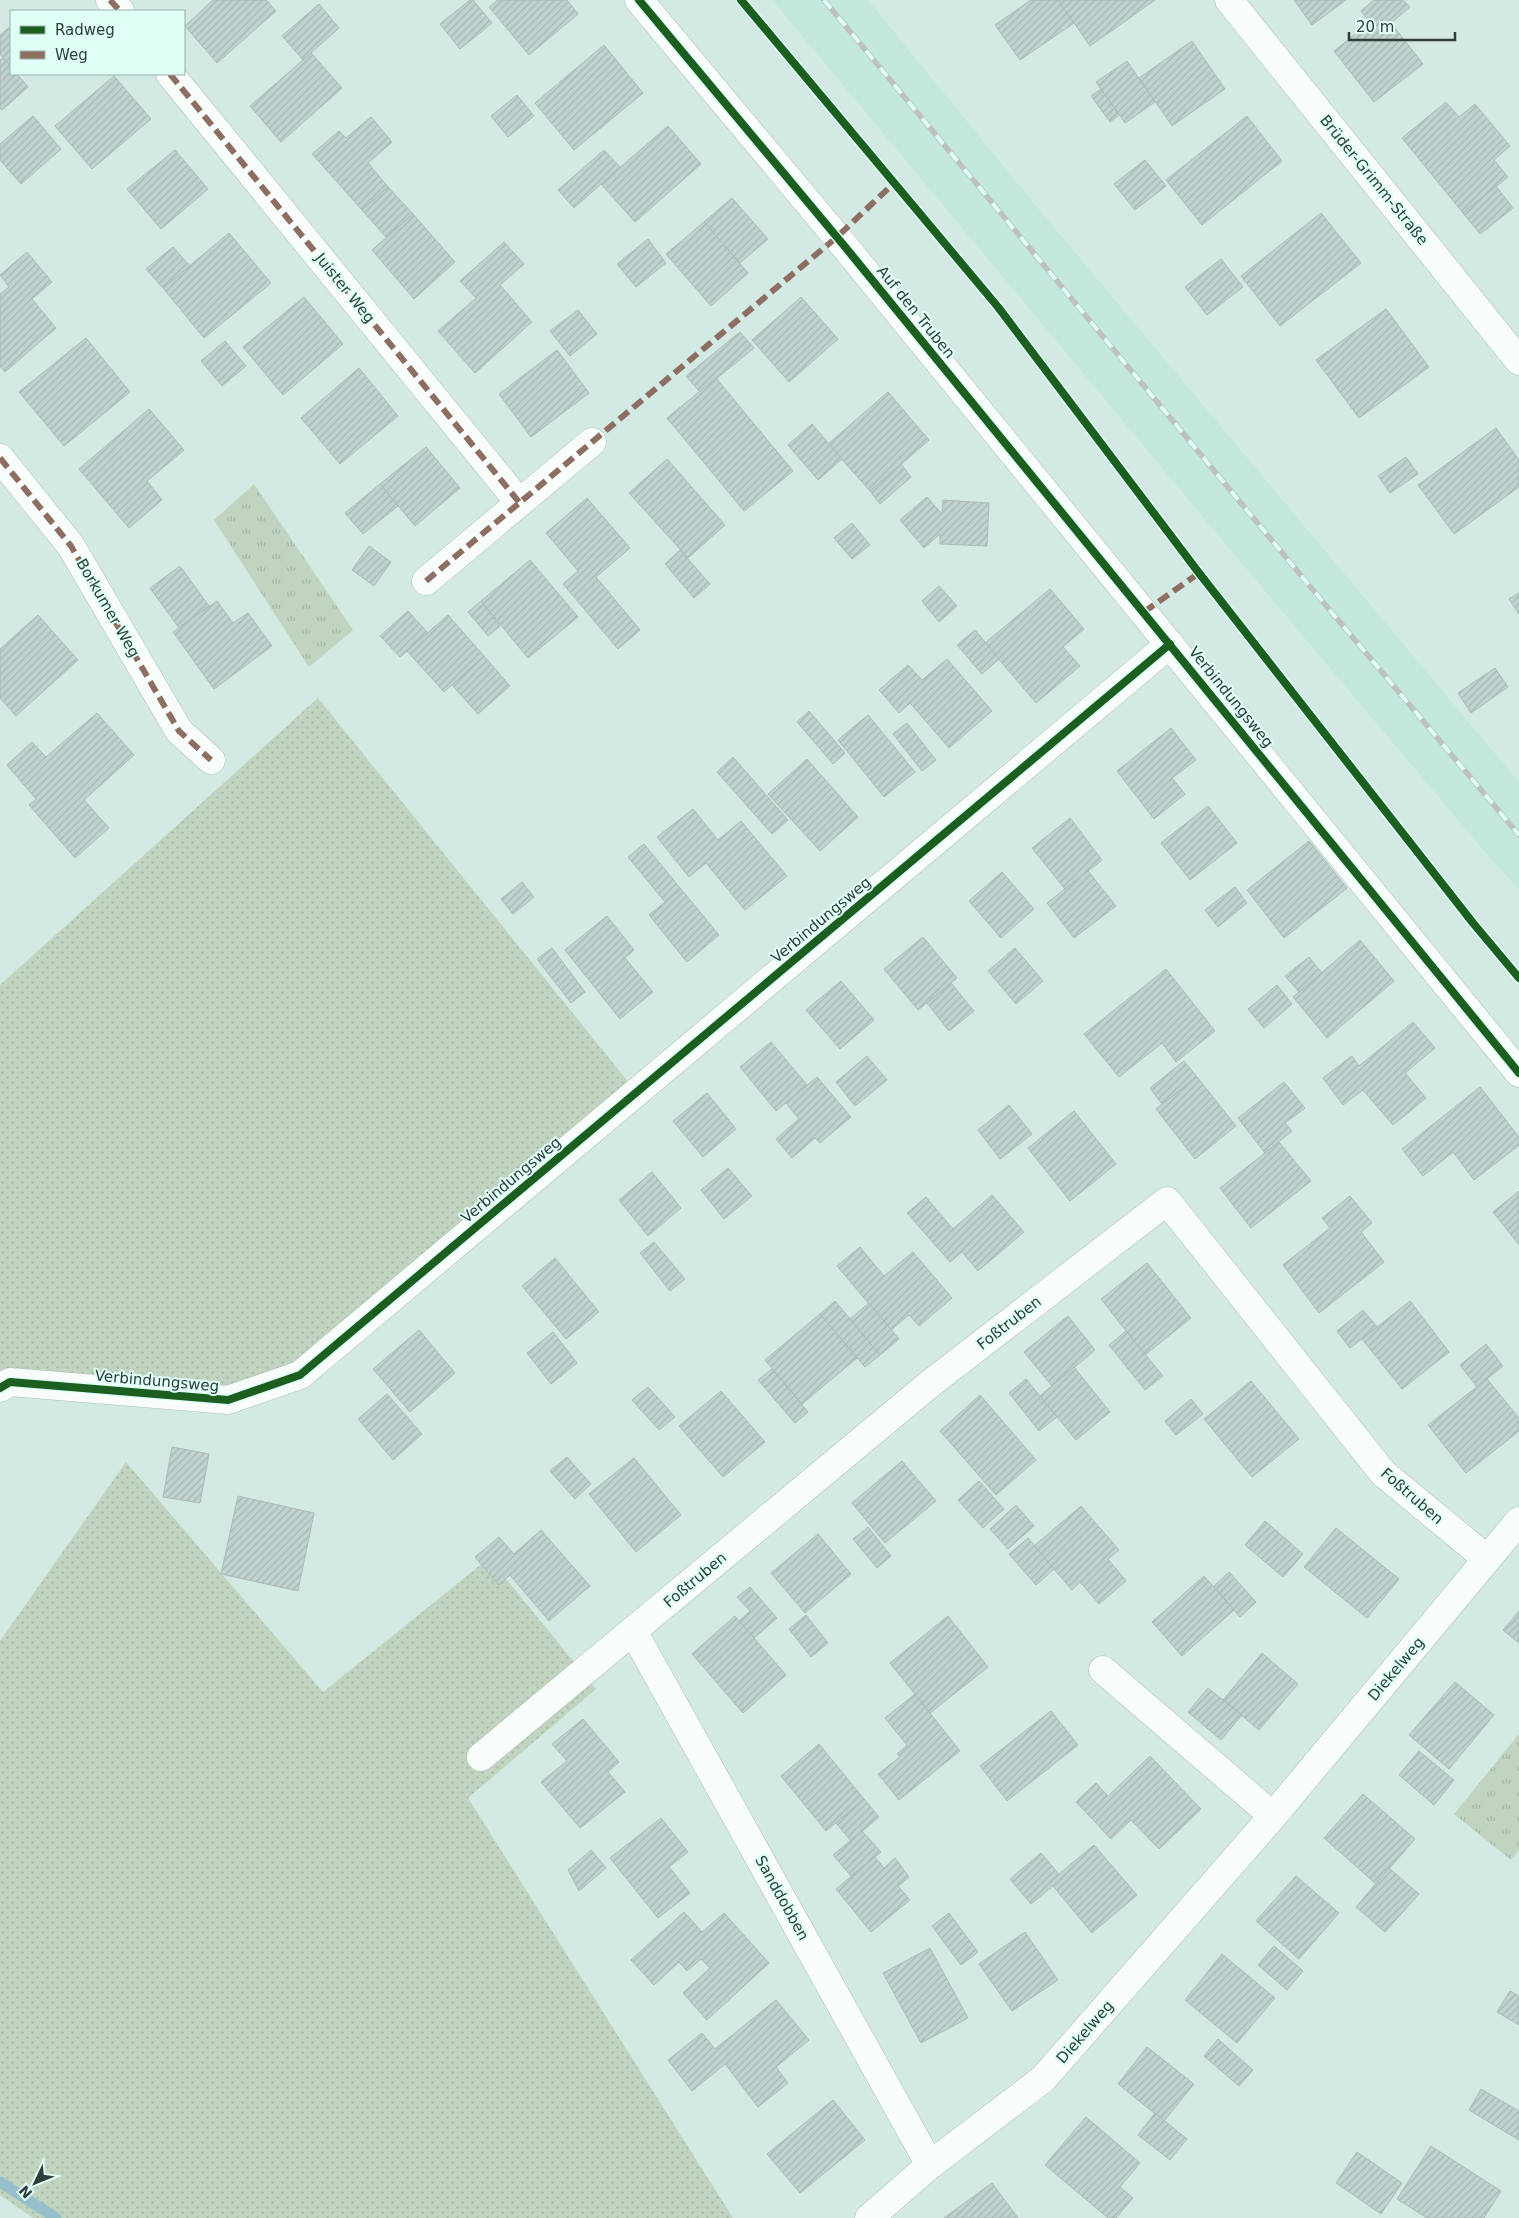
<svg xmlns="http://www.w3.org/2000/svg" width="1519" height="2218" viewBox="0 0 1519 2218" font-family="'DejaVu Sans',sans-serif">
<defs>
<pattern id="grass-dots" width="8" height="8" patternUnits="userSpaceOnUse" patternTransform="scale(1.25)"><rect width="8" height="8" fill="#c0d4c0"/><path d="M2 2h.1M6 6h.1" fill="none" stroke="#a5b7a6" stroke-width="1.8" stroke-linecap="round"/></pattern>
<pattern id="park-tufts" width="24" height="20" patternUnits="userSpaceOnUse" patternTransform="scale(1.25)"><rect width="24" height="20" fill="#c0d4c0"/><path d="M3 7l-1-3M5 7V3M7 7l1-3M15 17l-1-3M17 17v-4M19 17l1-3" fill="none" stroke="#a5b7a6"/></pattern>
<pattern id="building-hatch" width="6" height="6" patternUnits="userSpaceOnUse" patternTransform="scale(1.25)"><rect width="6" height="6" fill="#c0d3d0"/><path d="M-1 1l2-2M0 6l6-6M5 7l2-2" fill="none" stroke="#a5b6b4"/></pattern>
</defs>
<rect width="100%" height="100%" fill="#d3eae4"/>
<polygon fill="#c3e9df" points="772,0 868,0 1037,207 1519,782 1519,889 1490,858 1217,534"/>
<g fill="url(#grass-dots)">
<polygon points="318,698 634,1089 300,1375 228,1400 0,1388 0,985"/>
<polygon points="126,1462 323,1692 489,1558 596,1689 468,1798 733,2218 33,2218 0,2195 0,1641"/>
</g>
<g fill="url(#park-tufts)">
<polygon points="254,484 353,630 309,667 214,520"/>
<polygon points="1519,1734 1519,1850 1511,1860 1454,1814"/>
</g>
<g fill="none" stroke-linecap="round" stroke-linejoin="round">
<polyline stroke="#94bfcb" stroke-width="11" points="0,2182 56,2218"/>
</g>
<g fill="url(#building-hatch)" stroke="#a9bbb9">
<polygon points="213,0 266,0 276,11 217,63 185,26"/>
<polygon points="470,0 473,0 492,23 460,49 440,24"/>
<polygon points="498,0 567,0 578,14 529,55 489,7"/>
<polygon points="1031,0 1058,0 1074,23 1020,60 995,25"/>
<polygon points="1058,0 1155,0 1090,46"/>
<polygon points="1294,0 1346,0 1312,25"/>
<polygon points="1374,0 1403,0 1410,7 1391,23 1423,64 1374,102 1334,51 1370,22 1361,11"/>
<polygon points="319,4 339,28 303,60 282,36"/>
<polygon points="11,26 11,67 0,54 0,35"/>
<polygon points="1192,41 1225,89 1172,126 1139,78"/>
<polygon points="604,45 643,93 574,150 535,103"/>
<polygon points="311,53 342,88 281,142 250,106"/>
<polygon points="3,58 11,67 11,74 17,74 28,87 2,110 0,108 0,60"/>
<polygon points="1127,61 1155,102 1125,123 1096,82"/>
<polygon points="114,76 151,119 92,169 55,126"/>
<polygon points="1101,89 1119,115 1110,122 1091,96"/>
<polygon points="517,95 534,116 508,137 491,116"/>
<polygon points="1446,102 1459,117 1475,104 1510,146 1494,160 1508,177 1463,213 1402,138"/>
<polygon points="33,116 61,149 21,184 0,160 0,144"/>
<polygon points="1247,116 1282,161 1202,225 1166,180"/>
<polygon points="371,117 392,142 368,163 388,187 362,210 312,154 339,131 346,138"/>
<polygon points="668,126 701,164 635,222 601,184"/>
<polygon points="175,150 208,189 161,229 127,189"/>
<polygon points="604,150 620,167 574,208 558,190"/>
<polygon points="1145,160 1166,186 1135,210 1114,184"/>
<polygon points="1496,186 1513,208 1480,234 1463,213"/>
<polygon points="388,187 413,214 386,237 362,210"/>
<polygon points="732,198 768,239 740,263 704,222"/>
<polygon points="1321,213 1361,263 1280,326 1241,276"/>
<polygon points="413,214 455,262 414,299 372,250"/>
<polygon points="704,222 748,273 711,306 666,254"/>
<polygon points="229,233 271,283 204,338 163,288"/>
<polygon points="648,239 666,263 636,287 617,264"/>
<polygon points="504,242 524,264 500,285 532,322 475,373 438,331 476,298 460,281"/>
<polygon points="173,247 190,266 163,288 146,269"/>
<polygon points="27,252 52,282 32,299 56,328 5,372 0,366 0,294 9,287 0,275"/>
<polygon points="1221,259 1243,287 1207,315 1185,287"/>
<polygon points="304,297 343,344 283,395 243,347"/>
<polygon points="801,297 838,339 789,382 752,340"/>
<polygon points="1386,309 1429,367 1359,418 1316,360"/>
<polygon points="578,310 597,334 570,356 550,331"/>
<polygon points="740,332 754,348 700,392 686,376"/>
<polygon points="86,338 130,392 64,446 19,392"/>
<polygon points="225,341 246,366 222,386 201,361"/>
<polygon points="557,350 589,393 531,437 499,394"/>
<polygon points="359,368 398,416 340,464 301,418"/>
<polygon points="716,378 793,471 744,511 667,418"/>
<polygon points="888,392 929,440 870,491 828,444"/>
<polygon points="149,409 184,450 147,481 162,500 129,528 79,469"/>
<polygon points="812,424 842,459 818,480 788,445"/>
<polygon points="1496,428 1519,460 1519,487 1454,534 1418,485"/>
<polygon points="426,447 460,488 415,526 380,484"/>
<polygon points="1406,457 1418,474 1390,493 1378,476"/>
<polygon points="667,459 725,525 688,558 629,493"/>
<polygon points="901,464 911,477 880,504 870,491"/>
<polygon points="380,484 398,506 363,534 345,513"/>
<polygon points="927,497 942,514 943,500 989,503 987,546 940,544 940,534 924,548 900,520"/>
<polygon points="587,498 630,548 596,577 640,630 618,649 563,584 578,571 546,533"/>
<polygon points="852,523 870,545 852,559 834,538"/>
<polygon points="369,546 391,562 374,586 352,570"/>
<polygon points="680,550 710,584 694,598 665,564"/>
<polygon points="530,560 578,617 528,658 481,601"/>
<polygon points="180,566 209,606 179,628 150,588"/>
<polygon points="939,586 957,606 939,622 922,601"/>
<polygon points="1050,589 1084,629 1063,647 1080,666 1036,703 985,643"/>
<polygon points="1519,593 1519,614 1509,599"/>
<polygon points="217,601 233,623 248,613 272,646 214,689 173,632"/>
<polygon points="481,601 500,626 488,636 468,612"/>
<polygon points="408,611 428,633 400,657 380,636"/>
<polygon points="38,615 78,660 16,716 0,698 0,649"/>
<polygon points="448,615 484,656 444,692 407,651"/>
<polygon points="975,630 999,659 982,674 957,645"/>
<polygon points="484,656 510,686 478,714 452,685"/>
<polygon points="947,659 992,711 949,748 910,703 899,713 879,690 908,665 922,680"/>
<polygon points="1495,668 1508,687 1471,713 1458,693"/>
<polygon points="809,711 845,753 833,764 797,722"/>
<polygon points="97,713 134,755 84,800 109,828 75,858 29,805 36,799 7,765 32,742 46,757"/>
<polygon points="868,715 915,772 884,797 838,740"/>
<polygon points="907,723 936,760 922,771 893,734"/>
<polygon points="1171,728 1196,760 1172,778 1185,794 1154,819 1117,771"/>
<polygon points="733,757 788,820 772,834 717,772"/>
<polygon points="807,759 858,817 820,851 768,794"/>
<polygon points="1208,806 1237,843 1190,880 1161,843"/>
<polygon points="693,809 718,840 741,821 787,876 745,910 706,863 689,877 657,837"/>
<polygon points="1070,818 1102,860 1065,889 1032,848"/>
<polygon points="1309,841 1347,888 1284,938 1247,890"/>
<polygon points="644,844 681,889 665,902 628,857"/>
<polygon points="1088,871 1116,906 1074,938 1047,903"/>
<polygon points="1002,872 1034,909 1001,938 969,901"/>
<polygon points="522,882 534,897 513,914 501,899"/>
<polygon points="1235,887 1247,903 1218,927 1205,910"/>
<polygon points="681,889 719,935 687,962 649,915"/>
<polygon points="607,916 634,950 625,958 653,992 620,1019 565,950"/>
<polygon points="923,937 957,978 918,1010 884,969"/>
<polygon points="1360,940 1394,981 1327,1038 1293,997"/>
<polygon points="552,948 585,992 571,1003 537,959"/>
<polygon points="1015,948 1043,981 1016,1004 988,971"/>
<polygon points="1309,957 1322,973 1299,992 1285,976"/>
<polygon points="1166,969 1215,1031 1176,1062 1162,1043 1119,1077 1084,1034"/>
<polygon points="841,981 874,1020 840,1049 806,1010"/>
<polygon points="951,983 974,1011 949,1031 927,1003"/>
<polygon points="1277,985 1292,1004 1264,1028 1248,1009"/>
<polygon points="1413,1022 1435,1048 1405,1073 1426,1098 1393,1125 1363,1090 1343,1105 1323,1078 1352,1056 1359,1066"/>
<polygon points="771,1042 807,1085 776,1111 740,1067"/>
<polygon points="867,1056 887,1080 855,1106 836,1082"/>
<polygon points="1184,1061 1197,1077 1162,1104 1150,1088"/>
<polygon points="817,1077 851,1117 820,1143 815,1138 792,1158 776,1139 799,1119 786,1103"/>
<polygon points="1197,1077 1236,1126 1195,1159 1156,1109"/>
<polygon points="1284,1082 1305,1108 1285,1123 1292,1131 1265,1153 1238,1118"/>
<polygon points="1480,1087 1519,1137 1519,1145 1474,1180 1453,1152 1423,1176 1402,1149"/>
<polygon points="707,1093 736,1129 703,1157 673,1121"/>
<polygon points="1009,1105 1032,1134 1000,1159 978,1130"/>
<polygon points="1074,1111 1116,1164 1070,1201 1028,1148"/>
<polygon points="1279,1142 1311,1181 1251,1228 1220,1188"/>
<polygon points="728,1168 752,1196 724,1219 701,1190"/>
<polygon points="652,1172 681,1208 648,1236 619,1200"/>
<polygon points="1519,1191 1519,1245 1493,1212"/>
<polygon points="992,1195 1024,1232 978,1271 962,1252 950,1262 907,1213 926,1197 953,1229"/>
<polygon points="1350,1196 1372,1223 1361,1232 1384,1262 1319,1313 1283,1265 1330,1228 1322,1218"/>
<polygon points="654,1242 685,1279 670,1291 640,1253"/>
<polygon points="860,1247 884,1276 913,1252 952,1298 919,1326 909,1315 891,1330 837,1266"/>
<polygon points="555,1258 599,1312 566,1339 522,1286"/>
<polygon points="1147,1263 1191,1318 1145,1355 1101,1299"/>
<polygon points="835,1301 880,1355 865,1367 820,1314"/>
<polygon points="1410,1301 1449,1352 1402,1389 1362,1339"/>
<polygon points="869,1303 899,1339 880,1355 850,1319"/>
<polygon points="1363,1310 1377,1327 1350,1348 1337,1331"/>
<polygon points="820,1314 857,1358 802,1404 765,1360"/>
<polygon points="1068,1316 1095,1350 1052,1386 1024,1352"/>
<polygon points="419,1330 455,1373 410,1412 373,1369"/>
<polygon points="1126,1331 1163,1376 1145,1390 1109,1345"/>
<polygon points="553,1332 577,1363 551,1384 527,1353"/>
<polygon points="1486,1344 1503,1366 1477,1387 1460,1365"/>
<polygon points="1074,1367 1110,1412 1076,1440 1040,1396"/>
<polygon points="772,1369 808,1412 795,1423 758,1380"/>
<polygon points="1026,1379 1057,1417 1039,1431 1009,1393"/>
<polygon points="1487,1379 1519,1418 1519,1431 1466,1473 1428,1425"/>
<polygon points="1251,1381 1299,1439 1252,1477 1204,1419"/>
<polygon points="648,1387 675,1417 659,1430 632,1400"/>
<polygon points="721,1391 765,1442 723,1477 679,1426"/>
<polygon points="387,1394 422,1434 393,1460 358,1419"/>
<polygon points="980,1395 1036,1460 996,1495 940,1431"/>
<polygon points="1191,1399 1203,1414 1176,1435 1165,1421"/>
<polygon points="172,1447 209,1454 200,1503 163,1497"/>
<polygon points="567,1457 591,1484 575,1499 550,1471"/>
<polygon points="634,1458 681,1515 636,1552 589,1494"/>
<polygon points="902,1461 936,1501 885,1543 852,1503"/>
<polygon points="979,1481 1004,1509 983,1528 958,1500"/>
<polygon points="238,1496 314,1513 298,1591 221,1574"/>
<polygon points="1016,1505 1034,1526 1008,1549 990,1529"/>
<polygon points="1081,1506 1119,1550 1108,1559 1126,1581 1099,1604 1080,1582 1072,1590 1034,1546"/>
<polygon points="1265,1521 1303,1554 1283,1577 1245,1545"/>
<polygon points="868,1527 891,1556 877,1568 853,1539"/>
<polygon points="1336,1528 1399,1579 1367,1618 1304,1567"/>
<polygon points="541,1530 590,1586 549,1621 510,1575 499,1585 475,1557 499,1537 514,1554"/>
<polygon points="818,1534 851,1574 805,1613 771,1573"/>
<polygon points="1028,1538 1054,1569 1036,1585 1009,1554"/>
<polygon points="1229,1572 1256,1602 1240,1617 1214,1586"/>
<polygon points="1204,1576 1234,1610 1182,1656 1152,1622"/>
<polygon points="750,1587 777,1618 754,1638 739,1621 750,1611 737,1597"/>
<polygon points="1519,1611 1519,1643 1503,1630"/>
<polygon points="806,1615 828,1643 811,1657 789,1629"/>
<polygon points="735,1616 786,1675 743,1713 692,1654"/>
<polygon points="948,1616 988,1667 930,1713 890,1663"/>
<polygon points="1262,1653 1298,1684 1259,1730 1223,1700"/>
<polygon points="1455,1682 1494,1715 1449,1769 1409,1735"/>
<polygon points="1208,1688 1242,1715 1221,1740 1188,1712"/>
<polygon points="915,1694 960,1751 899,1800 878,1774 900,1757 897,1754 907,1745 885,1718"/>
<polygon points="1051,1711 1078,1745 1007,1801 980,1766"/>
<polygon points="583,1719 619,1762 608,1772 625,1792 580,1828 541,1782 567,1761 552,1744"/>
<polygon points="819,1744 864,1799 826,1831 781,1776"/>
<polygon points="1419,1751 1454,1780 1434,1805 1399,1775"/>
<polygon points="1150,1756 1201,1809 1159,1849 1131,1820 1111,1839 1076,1802 1096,1783 1108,1796"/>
<polygon points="1363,1794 1415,1839 1376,1884 1324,1838"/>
<polygon points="864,1799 879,1817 851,1841 836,1823"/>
<polygon points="661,1818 688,1852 669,1867 690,1893 658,1918 610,1858"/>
<polygon points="862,1831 881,1852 851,1876 833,1855"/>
<polygon points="1094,1845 1137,1895 1092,1933 1053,1886 1031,1904 1010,1879 1041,1853 1059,1874"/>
<polygon points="591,1850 606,1868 579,1891 568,1870"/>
<polygon points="875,1857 884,1868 895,1858 909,1877 898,1886 910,1900 871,1932 836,1889"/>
<polygon points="1389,1868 1419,1894 1385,1932 1356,1907"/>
<polygon points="1296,1876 1339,1913 1299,1959 1256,1921"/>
<polygon points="684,1912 702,1932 724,1913 769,1963 707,2020 683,1993 710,1968 701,1959 687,1971 679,1962 654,1985 631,1960"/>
<polygon points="949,1913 978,1952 961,1965 932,1926"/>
<polygon points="1025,1932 1058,1980 1012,2011 979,1964"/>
<polygon points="1274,1946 1303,1971 1287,1990 1258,1965"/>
<polygon points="930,1948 968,2018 921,2043 883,1973"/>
<polygon points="1222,1954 1275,1998 1237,2043 1185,2000"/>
<polygon points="1510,1991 1519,1996 1519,2025 1497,2012"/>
<polygon points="776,2000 809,2040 776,2067 788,2083 758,2107 725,2064 692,2091 668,2060 702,2033 715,2049"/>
<polygon points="1218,2039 1253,2070 1239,2086 1204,2056"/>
<polygon points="1147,2047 1194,2084 1164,2121 1118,2084"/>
<polygon points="1481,2089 1519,2111 1519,2140 1469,2110"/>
<polygon points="833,2100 865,2140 800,2193 767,2154"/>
<polygon points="1155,2113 1187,2139 1170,2160 1138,2135"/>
<polygon points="1086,2117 1140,2163 1120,2187 1133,2198 1116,2218 1108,2218 1045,2165"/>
<polygon points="1431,2146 1501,2191 1484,2218 1427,2218 1397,2199"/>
<polygon points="1357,2152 1402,2183 1381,2214 1336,2183"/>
<polygon points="992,2183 1018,2218 944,2218"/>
</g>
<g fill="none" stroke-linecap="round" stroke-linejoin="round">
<defs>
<g id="street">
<polyline points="110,0 120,11"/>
<polyline points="639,0 846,248 1519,1073"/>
<polyline points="1229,0 1519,361"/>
<polyline points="170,74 519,502"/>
<polyline points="0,458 71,546 179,731 211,760"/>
<polyline points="426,581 592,442"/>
<polyline points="0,1388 10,1382 228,1400 300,1375 1170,644"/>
<polyline points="633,1631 930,2165"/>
<polyline points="1103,1670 1273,1816"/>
<polyline points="481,1757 931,1383 1167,1201 1383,1473 1487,1559"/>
<polyline points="869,2218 930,2165 1043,2079 1273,1816 1519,1521"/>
</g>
</defs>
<use href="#street" stroke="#afc0bc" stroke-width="29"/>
<use href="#street" stroke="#f8fcfb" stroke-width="28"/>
<defs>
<polyline id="rail" points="824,0 1323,602 1519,835"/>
</defs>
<use href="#rail" stroke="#bdc2c1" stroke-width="5.5"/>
<use href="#rail" stroke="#defef6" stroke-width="4" stroke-dasharray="11" stroke-linecap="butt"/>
<g stroke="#8d6e63" stroke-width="6" stroke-dasharray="12 6" stroke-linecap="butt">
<polyline points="110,0 120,11"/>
<polyline points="170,74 519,502"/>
<polyline points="0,458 71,546 179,731 211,760"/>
<polyline points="426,581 837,237 895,182"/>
<polyline points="1144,612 1199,573"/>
</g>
<defs>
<g id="cycleway">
<polyline points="639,0 846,248 1519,1073"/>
<polyline points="741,0 998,307 1199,573 1473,923 1519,978"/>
<polyline points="0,1388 10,1382 228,1400 300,1375 1170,644"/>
</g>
</defs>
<use href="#cycleway" stroke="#defef6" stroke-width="11"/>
<use href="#cycleway" stroke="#1b5e20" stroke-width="8"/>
</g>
<g text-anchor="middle" stroke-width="4" stroke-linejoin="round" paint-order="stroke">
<g font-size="15" fill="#2e3f3b" stroke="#defef6">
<text transform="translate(1374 180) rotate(51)" y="5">Brüder-Grimm-Straße</text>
<text transform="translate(345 288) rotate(51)" y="5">Juister Weg</text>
<text transform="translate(916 312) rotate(51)" y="5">Auf den Truben</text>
<text transform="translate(108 608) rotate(60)" y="5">Borkumer Weg</text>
<text transform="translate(1231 697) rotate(51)" y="5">Verbindungsweg</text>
<text transform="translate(821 920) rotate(-40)" y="5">Verbindungsweg</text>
<text transform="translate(511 1180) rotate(-40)" y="5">Verbindungsweg</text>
<text transform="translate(1009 1323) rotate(-38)" y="5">Foßtruben</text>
<text transform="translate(157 1381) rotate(5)" y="5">Verbindungsweg</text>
<text transform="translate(1412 1496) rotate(41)" y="5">Foßtruben</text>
<text transform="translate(695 1580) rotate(-40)" y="5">Foßtruben</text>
<text transform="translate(1396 1669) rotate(-50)" y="5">Diekelweg</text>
<text transform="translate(782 1898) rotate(61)" y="5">Sanddobben</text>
<text transform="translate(1085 2032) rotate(-49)" y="5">Diekelweg</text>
</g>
</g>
<rect x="10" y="10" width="175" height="65" fill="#defef6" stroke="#98b2ab"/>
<rect x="20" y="26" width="25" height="8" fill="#1b5e20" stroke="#98b2ab"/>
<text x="55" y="35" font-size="15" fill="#2e3f3b">Radweg</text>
<rect x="20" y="51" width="25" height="8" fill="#8d6e63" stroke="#98b2ab"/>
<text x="55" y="60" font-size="15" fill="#2e3f3b">Weg</text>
<g transform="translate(35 2183) rotate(227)" stroke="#defef6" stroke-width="4" paint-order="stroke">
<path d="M0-4L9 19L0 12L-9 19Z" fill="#2e3f3b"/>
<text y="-8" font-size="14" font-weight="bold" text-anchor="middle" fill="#2e3f3b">N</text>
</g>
<path d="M1349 32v8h106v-8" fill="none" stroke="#2e3f3b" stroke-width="2.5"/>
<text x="1356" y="32" font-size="15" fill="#2e3f3b" stroke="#defef6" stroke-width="4" paint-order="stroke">20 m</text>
</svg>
